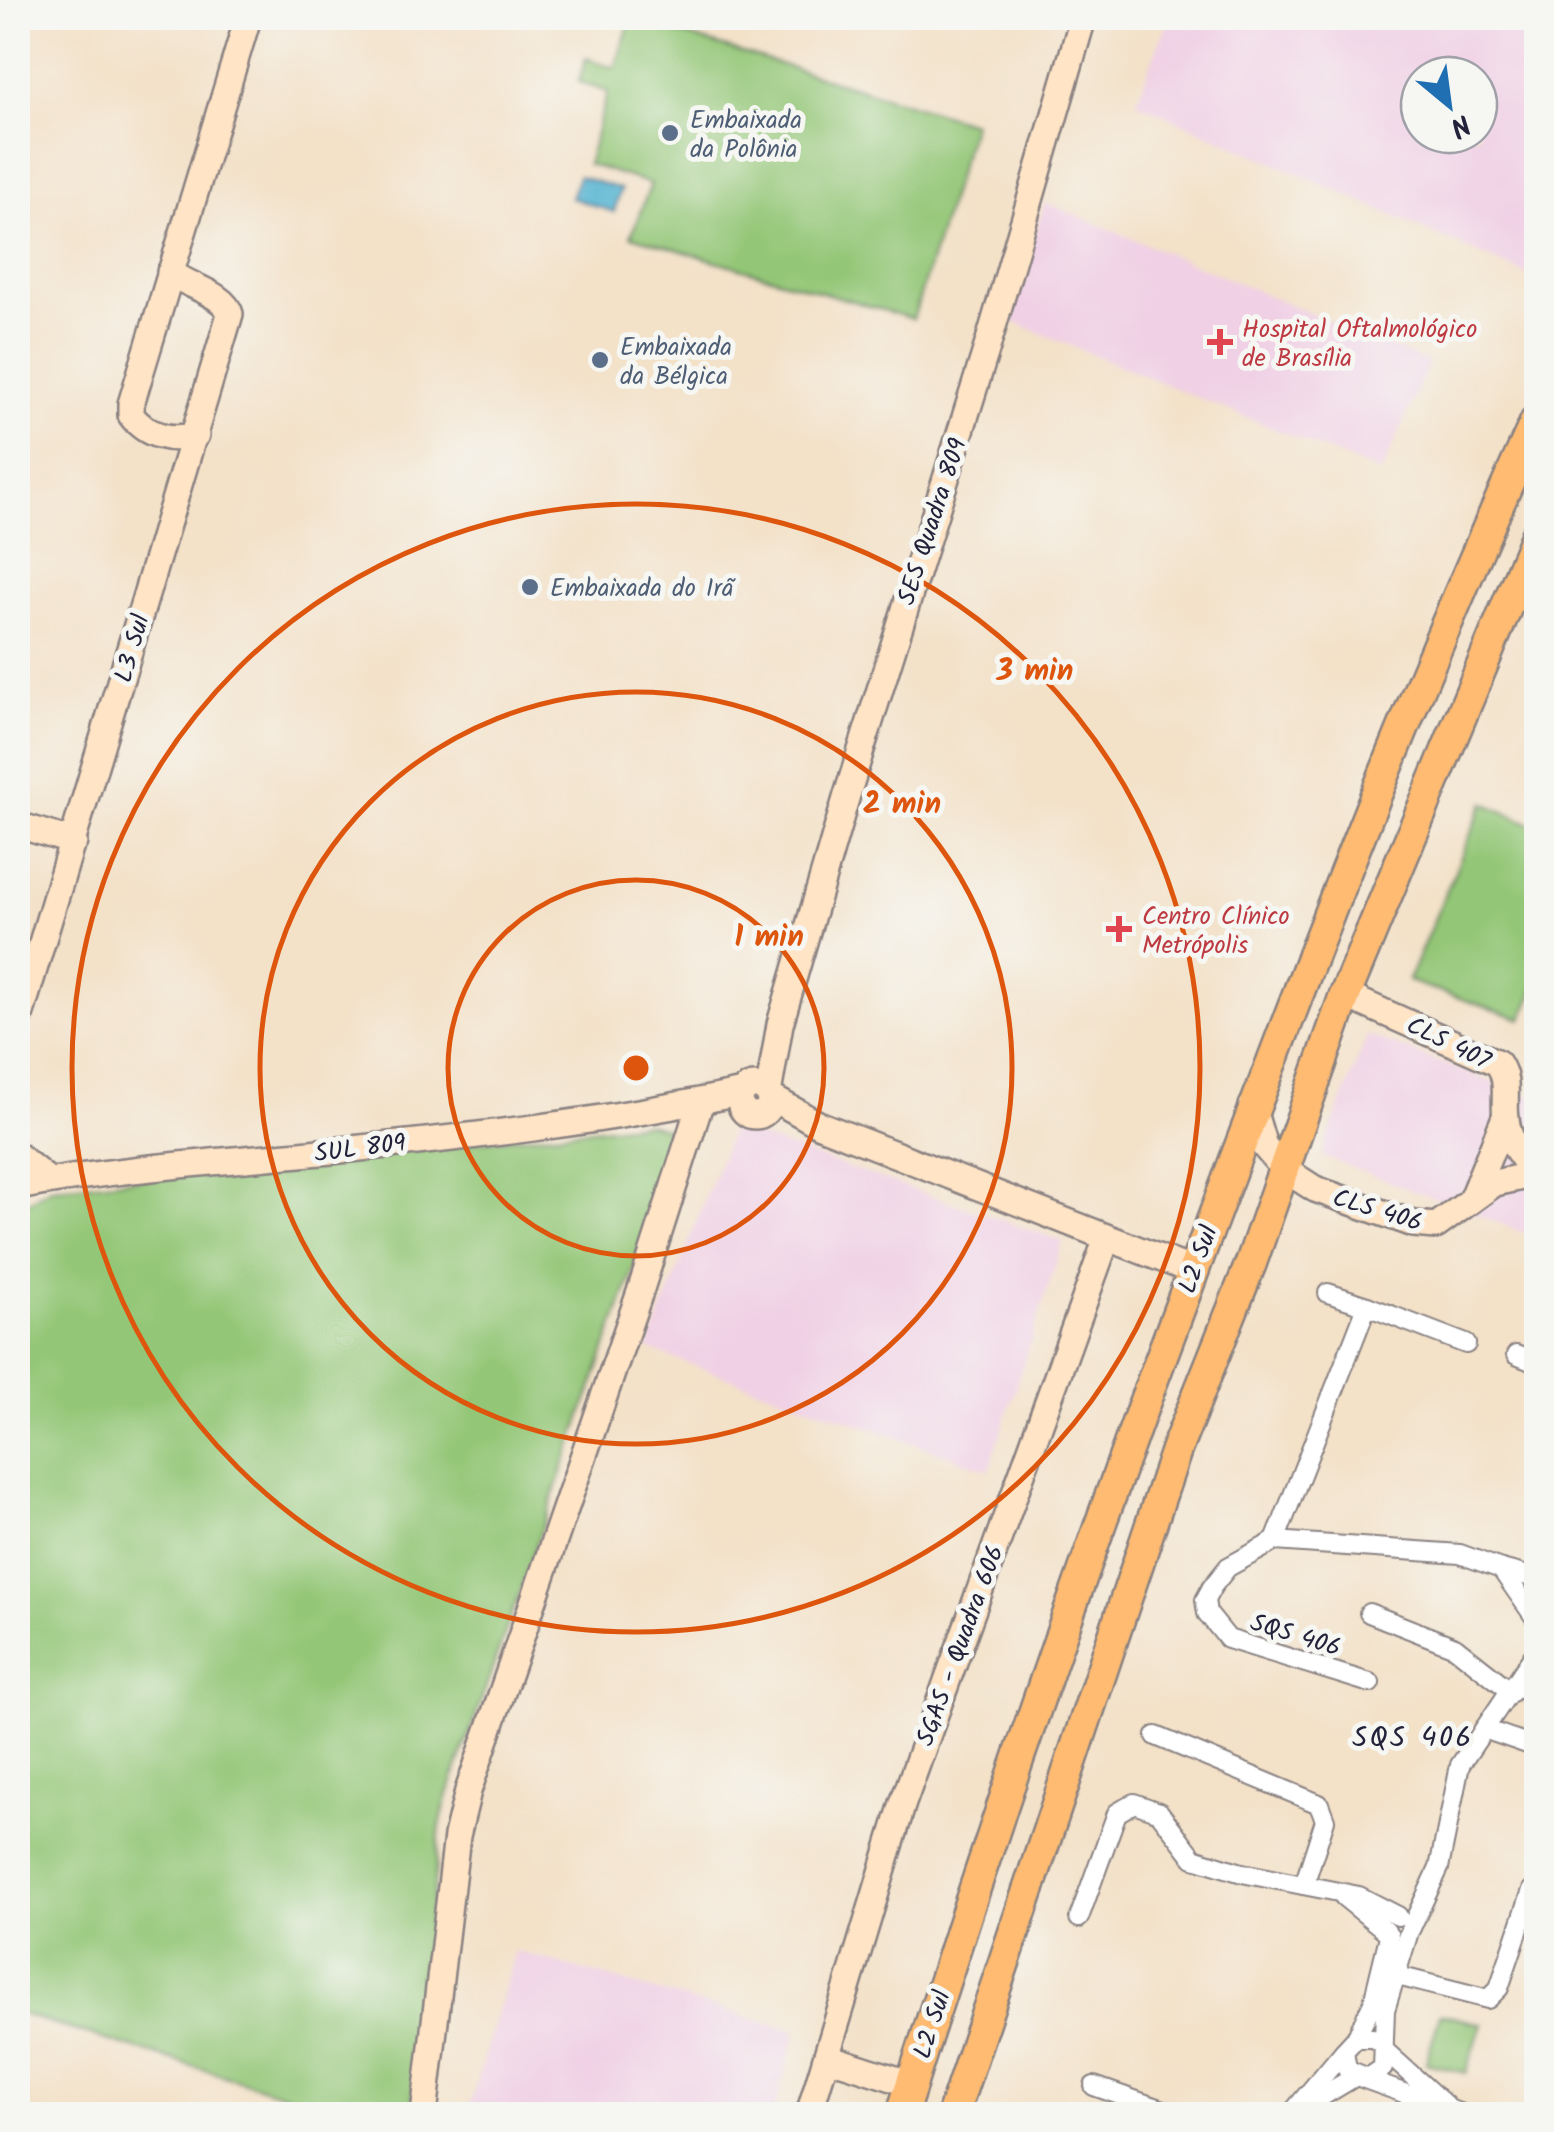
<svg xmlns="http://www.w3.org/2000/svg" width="1554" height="2132" viewBox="0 0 1554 2132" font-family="Kalam,sans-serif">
<rect width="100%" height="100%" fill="#f6f6f2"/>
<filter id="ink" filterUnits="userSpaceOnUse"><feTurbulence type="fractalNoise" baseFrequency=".01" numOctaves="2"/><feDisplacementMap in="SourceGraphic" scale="20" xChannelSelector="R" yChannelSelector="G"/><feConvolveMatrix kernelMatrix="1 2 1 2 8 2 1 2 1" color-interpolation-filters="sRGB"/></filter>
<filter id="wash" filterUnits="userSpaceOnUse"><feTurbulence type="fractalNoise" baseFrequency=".0048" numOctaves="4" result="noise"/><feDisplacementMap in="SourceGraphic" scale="40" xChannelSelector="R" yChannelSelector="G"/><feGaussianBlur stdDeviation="2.25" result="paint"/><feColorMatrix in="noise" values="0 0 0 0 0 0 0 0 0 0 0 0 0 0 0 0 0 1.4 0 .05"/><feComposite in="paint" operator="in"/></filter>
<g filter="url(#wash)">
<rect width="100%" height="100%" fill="#f3e1c8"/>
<g fill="#f0d0e5" fill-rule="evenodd">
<path d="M1169,18H1536V279L1136,102ZM1419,75H1479V135H1419Z"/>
<polygon points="1045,202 1429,363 1381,473 1009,320"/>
<polygon points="1367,1035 1536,1098 1536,1237 1321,1156"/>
<polygon points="732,1128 1063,1241 989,1470 648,1349"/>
<polygon points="515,1951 797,2031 773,2114 467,2114"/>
</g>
<g fill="#93c676" stroke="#5a7458" stroke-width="2.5">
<polygon points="631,19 973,123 913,319 631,236 651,184 587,164 608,92 579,82 586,58 615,68"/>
<polygon points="1484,803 1536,826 1536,987 1522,1019 1408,981"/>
<polygon points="647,1123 682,1133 448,1794 440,1826 411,2114 350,2114 18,2013 18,1208 50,1188"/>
<polygon points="1440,2014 1482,2024 1466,2073 1426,2063"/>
</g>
<polygon fill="#52b3d1" stroke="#3a6a86" stroke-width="2.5" points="578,176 621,189 614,212 571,198"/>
</g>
<g filter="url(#ink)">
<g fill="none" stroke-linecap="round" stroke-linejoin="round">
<defs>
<g id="street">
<polyline points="1328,1293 1367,1306"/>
<polyline points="1516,1355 1536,1363"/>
<polyline points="1275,1541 1367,1306 1466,1344"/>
<polyline points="1501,1569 1536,1578"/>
<polyline points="1369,1613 1455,1647 1512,1692"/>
<polyline points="1370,1683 1228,1639 1207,1613 1205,1600 1212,1587 1228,1567 1275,1541 1460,1554 1501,1569 1536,1619"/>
<polyline points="1484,1729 1536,1747"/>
<polyline points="1156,1736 1319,1804 1325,1820 1304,1885"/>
<polyline points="1344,1897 1386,1931"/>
<polyline points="1079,1918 1117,1813 1134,1803 1159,1812 1194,1858 1242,1873 1359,1896 1398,1916"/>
<polyline points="1410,1930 1439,1868 1460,1765 1536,1652"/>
<polyline points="1382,1972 1488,1999 1499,1988 1532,1890"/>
<polyline points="1356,2038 1373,2002 1389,1936"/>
<polyline points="1383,2045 1373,2038 1356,2038 1344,2051 1347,2069 1368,2078 1383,2068 1385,2010 1408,1935"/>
<polyline points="1385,2051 1446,2106"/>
<polyline points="1362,2078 1462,2114"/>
<polyline points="1094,2086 1174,2114"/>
<polyline points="1306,2106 1356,2076"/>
<polyline points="1291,2114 1344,2051"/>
</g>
<g id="secondary">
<path d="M196,435C172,442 146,436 131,415V404L248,18"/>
<polyline points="18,825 74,842"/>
<path d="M1345,995L1498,1063C1510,1081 1503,1098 1506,1118C1508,1142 1521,1156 1536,1174"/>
<path d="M18,1023L230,314C225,294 187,286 170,272"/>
<circle cx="755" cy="1101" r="15"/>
<polyline points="768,1094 780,1024 847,795 988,344 1083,18"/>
<polyline points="769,1096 818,1124 1193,1271"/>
<polyline points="1252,1106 1264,1146 1284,1169 1315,1189 1414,1224 1436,1226 1495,1183 1536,1174"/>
<polyline points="18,1156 44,1177"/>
<path d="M18,1187C118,1168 219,1162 321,1152C462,1138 605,1122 743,1092"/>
<polyline points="1471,1200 1505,1117"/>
<polyline points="827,2057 911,2084"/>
<polyline points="424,2114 457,1836 468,1791 640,1292 701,1101"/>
<polyline points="809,2114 903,1803 1107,1238"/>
</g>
<g id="primary">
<path d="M902,2114C991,1831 1088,1550 1193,1272C1300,985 1408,700 1536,421"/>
<polyline points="953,2114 1176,1450 1251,1263 1345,995 1536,536"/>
</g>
</defs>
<use href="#street" stroke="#8a8282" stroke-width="22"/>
<use href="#secondary" stroke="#8a8282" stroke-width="30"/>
<use href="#primary" stroke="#8a8282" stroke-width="35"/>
<use href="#street" stroke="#fff" stroke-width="18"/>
<use href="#secondary" stroke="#ffe4c6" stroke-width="25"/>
<use href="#primary" stroke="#febb71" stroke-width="30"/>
</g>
</g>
<g fill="none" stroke="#de560e" stroke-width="5">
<circle cx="636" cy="1068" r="188"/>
<circle cx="636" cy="1068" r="376"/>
<circle cx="636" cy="1068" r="564"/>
</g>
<g fill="#5c6f8a" stroke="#f6f6f2" stroke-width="4">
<circle cx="670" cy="133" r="10"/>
<circle cx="600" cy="360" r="10"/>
<circle cx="530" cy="587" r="10"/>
</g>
<g fill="#e0444e" stroke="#f6f6f2" stroke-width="4">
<path d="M1215 327h10v10h10v10h-10v10h-10v-10h-10v-10h10z"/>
<path d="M1114 914h10v10h10v10h-10v10h-10v-10h-10v-10h10z"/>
</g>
<g text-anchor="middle" stroke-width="10" stroke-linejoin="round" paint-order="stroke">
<g font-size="25" fill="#4e5e75" stroke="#f6f6f2" text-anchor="start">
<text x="690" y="128">Embaixada<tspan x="690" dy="29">da Polônia</tspan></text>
<text x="620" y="355">Embaixada<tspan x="620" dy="29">da Bélgica</tspan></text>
<text x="550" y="596">Embaixada do Irã</text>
</g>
<g font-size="25" fill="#be3a42" stroke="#f6f6f2" text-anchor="start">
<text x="1242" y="337">Hospital Oftalmológico<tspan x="1242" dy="29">de Brasília</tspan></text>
<text x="1142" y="924">Centro Clínico<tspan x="1142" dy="29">Metrópolis</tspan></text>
</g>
<g font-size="25" fill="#22223b" stroke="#f6f6f2">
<text transform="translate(931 521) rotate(-72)" y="9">SES Quadra 809</text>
<text transform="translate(131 648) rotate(-74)" y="9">L3 Sul</text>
<text transform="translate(1449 1042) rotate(26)" y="9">CLS 407</text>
<text transform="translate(360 1147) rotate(-7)" y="9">SUL 809</text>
<text transform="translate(1378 1209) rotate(17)" y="9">CLS 406</text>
<text transform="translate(1197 1259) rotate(-70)" y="9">L2 Sul</text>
<text transform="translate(1296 1634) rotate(17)" y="9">SQS 406</text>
<text transform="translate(959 1645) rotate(-70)" y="9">SGAS - Quadra 606</text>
<text transform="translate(931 2024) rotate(-72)" y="9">L2 Sul</text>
</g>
<g font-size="28" letter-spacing="2.5" fill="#22223b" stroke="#f6f6f2">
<text x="1413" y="1746">SQS 406</text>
</g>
</g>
<circle cx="636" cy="1068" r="15" fill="#de560e" stroke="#f6f6f2" stroke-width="5"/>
<g font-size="30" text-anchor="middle" font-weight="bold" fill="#de560e" stroke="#f6f6f2" stroke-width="10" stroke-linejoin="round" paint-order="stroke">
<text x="1035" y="680">3 min</text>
<text x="902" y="813">2 min</text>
<text x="769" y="946">1 min</text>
</g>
<rect width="1554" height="2132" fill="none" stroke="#f6f6f2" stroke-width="60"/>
<g transform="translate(1449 105) rotate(151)"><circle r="48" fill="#f6f6f2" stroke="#a1a1a9" stroke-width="2.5"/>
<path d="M0-8L18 38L0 25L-18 38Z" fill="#1f6fb2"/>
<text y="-15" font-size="28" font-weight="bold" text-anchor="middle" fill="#22223b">N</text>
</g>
</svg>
